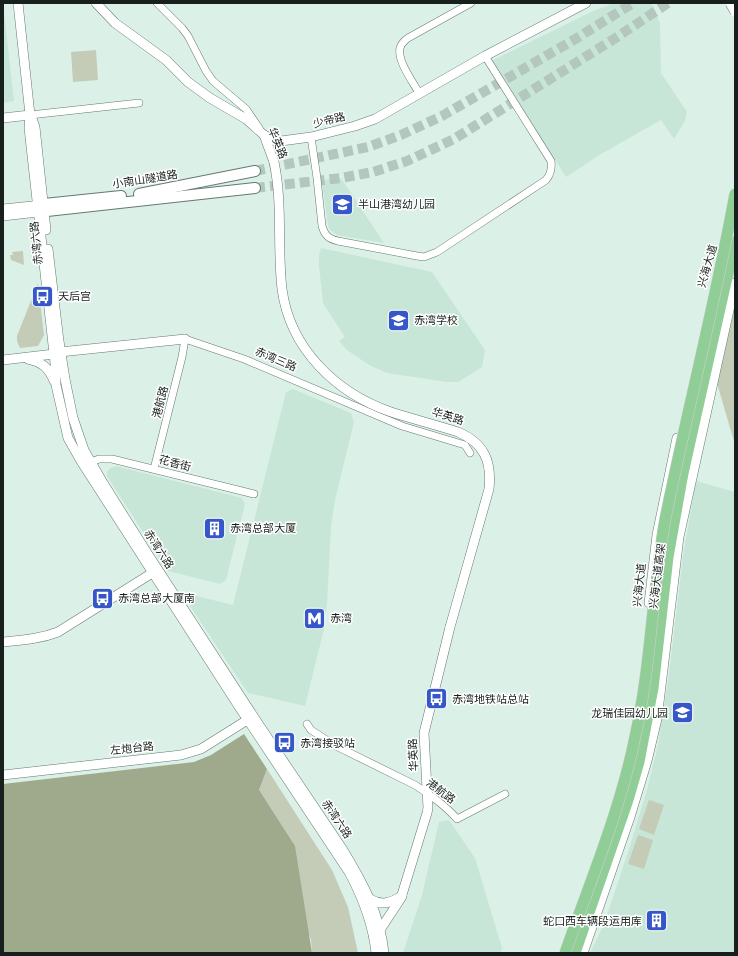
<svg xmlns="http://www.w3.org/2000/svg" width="738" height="956" viewBox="0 0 738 956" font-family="'Varela Round','Noto Sans SC',sans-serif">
<rect width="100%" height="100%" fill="#dbf1e7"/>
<g fill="#c7e6d8">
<polygon points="3,3 14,101 3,103"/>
<polygon points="614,3 650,3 654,7 660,23 661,73 687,112 685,121 674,139 661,120 601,154 566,177 491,61 593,11"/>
<polygon points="335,177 338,177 343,181 384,243 337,235 330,230 328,226 322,181"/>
<polygon points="321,248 432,272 485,350 482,367 458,382 447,382 387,373 369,365 347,350 339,341 345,337 323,303 319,266 319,255"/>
<polygon points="293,389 351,413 354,422 335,500 331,527 327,605 324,629 305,706 248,693 186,600 189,594 233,605 286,392"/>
<polygon points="116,466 242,498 245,504 226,580 220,584 168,571 107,476 107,472 109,469"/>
<polygon points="696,481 735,492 735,953 590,953 604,924 630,846 648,786 658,745 669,674 683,556"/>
<polygon points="449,820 475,858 502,948 501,953 403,953 422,895 439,822"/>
</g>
<g fill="#c4ccb7">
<polygon points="96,50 98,80 73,82 71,52"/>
<polygon points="23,251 24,265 11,260 10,255 13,255 12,252"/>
<polygon points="38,283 44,335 38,346 20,348 17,341 17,336"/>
<polygon points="735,306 735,445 717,383"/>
<polygon points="267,769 332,870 348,907 358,953 312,953 311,940 259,790"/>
<polygon points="649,800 664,805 654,835 639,829"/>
<polygon points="638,835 653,840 644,869 628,864"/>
</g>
<polygon fill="#9faa8d" points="244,734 267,769 259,790 295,846 312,953 3,953 3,784 194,762 211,755"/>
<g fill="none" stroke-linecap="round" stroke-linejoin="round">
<g stroke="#b4c7be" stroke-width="10" stroke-dasharray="10 5" stroke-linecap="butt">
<polyline points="255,171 368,147 401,135 442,116 577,38 633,3"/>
<polyline points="255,188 341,178 373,172 407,161 454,139 614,39 668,3"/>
</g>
<defs>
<g id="minor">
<polyline points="157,3 182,28 188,36 206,71 213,81 246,109 259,128"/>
<path d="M419,93C413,82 397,61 400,48C401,44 404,41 408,38L471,3"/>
<polyline points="30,115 139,103"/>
<path d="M311,137L317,178L322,226C325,236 329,239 338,241L417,256L424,257L437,252L546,180C551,174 552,168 551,161L485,56"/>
<polyline points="91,462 99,459 112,459 254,494"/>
<polyline points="154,469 182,357 185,339 244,359 402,426 465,445 470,453"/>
<path d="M307,724L311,730L336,746L415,785C430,795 445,805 457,819L505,794"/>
</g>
<g id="tertiary">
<path d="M18,3L30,115L29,128L55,363L56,385L68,438L81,461L238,705L349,872C363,898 373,924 376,953"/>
<polyline points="96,3 115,23 166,60 188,82 210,98 246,119 264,135 275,141 281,141 311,137 355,126 375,119 485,56 586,3"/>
<polyline points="31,116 35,127 46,230"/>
<polyline points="3,118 30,115"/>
<polyline points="264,135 274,162"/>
<polyline points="3,209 42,205"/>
<polyline points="3,216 38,212"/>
<path d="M48,249L59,341L65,379L73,418L84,450L103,483L147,553L259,725L343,850C363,883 380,914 384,953"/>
<path d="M28,359C42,362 49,368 54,381"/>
<polyline points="3,360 54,354 60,352 185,339"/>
<polyline points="649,603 657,535 677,438"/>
<path d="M3,642C22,640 40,639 58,632L157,570"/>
<polyline points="3,775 181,755 201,749 252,717"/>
<path d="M370,899C382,906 390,903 402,896"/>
<polyline points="378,933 401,898 427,813 428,808 424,733 450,627"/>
<polyline points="583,953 630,817 647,761 657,719 679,537 735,283"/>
</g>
<g id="secondary">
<polyline points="139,194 255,171"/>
<polyline points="44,204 121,196"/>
<polyline points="38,212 255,188"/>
</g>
<polyline id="primary" points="575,953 628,800 639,762 653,688 668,557 683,473 735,242"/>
</defs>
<use href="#minor" stroke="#657970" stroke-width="8"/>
<use href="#tertiary" stroke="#657970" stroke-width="10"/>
<use href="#secondary" stroke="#657970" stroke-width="12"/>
<use href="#primary" stroke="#d1d2d2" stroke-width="12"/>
<use href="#minor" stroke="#fff" stroke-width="7"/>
<use href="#tertiary" stroke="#fff" stroke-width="9"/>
<use href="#secondary" stroke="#fff" stroke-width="10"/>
<use href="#primary" stroke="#91ce97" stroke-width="11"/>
<defs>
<g id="tertiary-bridge">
<polyline points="730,3 735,12"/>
<path d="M274,162C283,204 277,247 282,289C290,349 336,393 391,412C413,419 436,425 458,432C484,443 492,461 489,489L450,627"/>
</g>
<path id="primary-bridge" d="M565,953C590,882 620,811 635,737C651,666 652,592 665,520C687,411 715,304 735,194"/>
</defs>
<use href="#tertiary-bridge" stroke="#657970" stroke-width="10" stroke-linecap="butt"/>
<use href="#primary-bridge" stroke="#d1d2d2" stroke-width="12" stroke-linecap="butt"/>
<use href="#tertiary-bridge" stroke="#fff" stroke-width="9"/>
<use href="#primary-bridge" stroke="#91ce97" stroke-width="11"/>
</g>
<defs>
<symbol id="school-square" viewBox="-11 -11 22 22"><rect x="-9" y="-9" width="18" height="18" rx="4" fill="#3657c8" stroke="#fff"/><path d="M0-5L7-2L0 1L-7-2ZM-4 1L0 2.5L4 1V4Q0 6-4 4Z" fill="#fff"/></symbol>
<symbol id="bus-square" viewBox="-11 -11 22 22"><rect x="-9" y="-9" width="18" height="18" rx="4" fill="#3657c8" stroke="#fff"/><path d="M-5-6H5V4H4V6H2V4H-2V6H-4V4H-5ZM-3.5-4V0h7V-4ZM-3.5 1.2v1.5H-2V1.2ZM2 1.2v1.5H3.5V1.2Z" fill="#fff"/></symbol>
<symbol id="building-square" viewBox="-11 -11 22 22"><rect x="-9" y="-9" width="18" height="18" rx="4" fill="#3657c8" stroke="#fff"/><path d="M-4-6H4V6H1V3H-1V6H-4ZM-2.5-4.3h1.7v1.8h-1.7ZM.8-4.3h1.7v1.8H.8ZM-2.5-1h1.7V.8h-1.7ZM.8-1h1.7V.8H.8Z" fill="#fff"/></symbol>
<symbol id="metro-square" viewBox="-11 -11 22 22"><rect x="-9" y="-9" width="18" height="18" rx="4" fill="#3657c8" stroke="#fff"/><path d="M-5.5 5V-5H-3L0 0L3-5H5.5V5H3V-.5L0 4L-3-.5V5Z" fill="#fff"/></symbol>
</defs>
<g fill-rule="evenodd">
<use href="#school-square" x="330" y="192" width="25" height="25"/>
<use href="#bus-square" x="30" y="284" width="25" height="25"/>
<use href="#school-square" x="386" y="308" width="25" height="25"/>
<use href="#building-square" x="202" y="516" width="25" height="25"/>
<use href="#bus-square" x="90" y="586" width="25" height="25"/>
<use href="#metro-square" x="302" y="606" width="25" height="25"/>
<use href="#bus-square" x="424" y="686" width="25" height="25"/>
<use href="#school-square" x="670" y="700" width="25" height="25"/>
<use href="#bus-square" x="272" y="730" width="25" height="25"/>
<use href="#building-square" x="644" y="908" width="25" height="25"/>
</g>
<g text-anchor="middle" stroke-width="3" stroke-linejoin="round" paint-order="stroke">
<g font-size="11" fill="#17201c" stroke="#fff">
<text transform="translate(329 120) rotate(-14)" y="4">少帝路</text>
<text transform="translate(278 143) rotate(68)" y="4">华英路</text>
<text transform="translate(145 179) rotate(-9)" y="4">小南山隧道路</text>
<text transform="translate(36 243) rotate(-96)" y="4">赤湾六路</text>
<text transform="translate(707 266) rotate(-74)" y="4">兴海大道</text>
<text transform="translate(276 359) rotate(23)" y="4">赤湾三路</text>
<text transform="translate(160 402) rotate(-76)" y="4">港航路</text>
<text transform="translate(448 416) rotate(18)" y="4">华英路</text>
<text transform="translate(175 463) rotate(15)" y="4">花香街</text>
<text transform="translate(159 549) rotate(57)" y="4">赤湾六路</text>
<text transform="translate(657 576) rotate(-83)" y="4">兴海大道高架</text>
<text transform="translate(639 585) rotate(-84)" y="4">兴海大道</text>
<text transform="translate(132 748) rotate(-6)" y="4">左炮台路</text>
<text transform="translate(413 755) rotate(-93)" y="4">华英路</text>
<text transform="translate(441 791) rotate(37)" y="4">港航路</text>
<text transform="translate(337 819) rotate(56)" y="4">赤湾六路</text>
</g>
<g font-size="11" fill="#17201c" stroke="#fff" text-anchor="start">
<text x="358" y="208">半山港湾幼儿园</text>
<text x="58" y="300">天后宫</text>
<text x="414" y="324">赤湾学校</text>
<text x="230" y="532">赤湾总部大厦</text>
<text x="118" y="602">赤湾总部大厦南</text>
<text x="330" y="622">赤湾</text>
<text x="452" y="703">赤湾地铁站总站</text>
<text x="668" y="717" text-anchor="end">龙瑞佳园幼儿园</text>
<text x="300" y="747">赤湾接驳站</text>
<text x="642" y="925" text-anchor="end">蛇口西车辆段运用库</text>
</g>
</g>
<rect width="738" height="956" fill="none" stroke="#17201c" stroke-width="8"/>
</svg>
